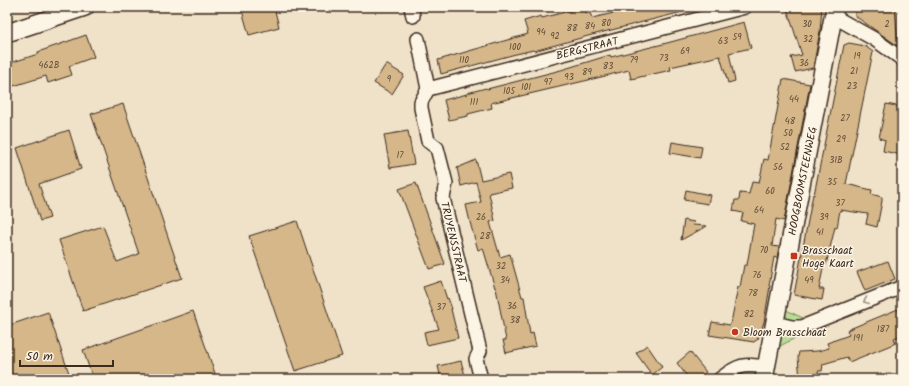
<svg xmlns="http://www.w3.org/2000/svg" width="909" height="386" viewBox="0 0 909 386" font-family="Kalam,sans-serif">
<rect width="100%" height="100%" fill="#f0e2c9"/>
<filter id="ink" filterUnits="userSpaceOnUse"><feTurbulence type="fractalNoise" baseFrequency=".025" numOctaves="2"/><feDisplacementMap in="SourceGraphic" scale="8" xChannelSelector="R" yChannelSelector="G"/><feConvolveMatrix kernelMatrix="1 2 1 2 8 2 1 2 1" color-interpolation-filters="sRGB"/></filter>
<g filter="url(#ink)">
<g fill="#b8dc96" stroke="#7a835a">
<polygon points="784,309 805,319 803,321 790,320 784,314"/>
<polygon points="786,332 797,333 799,336 780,346 777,345 781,335"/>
</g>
<g fill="#d5b789" stroke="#3b2a1e">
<polygon points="241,7 274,7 279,27 249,35"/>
<polygon points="585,7 586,14 590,13 592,18 627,10 626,7 690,7 690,10 588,36 534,51 533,50 512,55 441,74 438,60 528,34 524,21 541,16 542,18"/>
<polygon points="793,7 822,7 820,31 813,68 795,72 791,57 802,55 787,9"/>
<polygon points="855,7 895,7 898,46 855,16"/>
<polygon points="744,22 751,48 729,53 735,81 728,83 720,56 670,67 671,70 631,79 629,70 597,78 491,103 492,108 468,114 468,116 449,120 444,100 467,94 467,93 486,88 487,89 561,70 610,55 611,57 667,43"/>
<polygon points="86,35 94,57 69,66 72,75 48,83 46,76 7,88 7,64 38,54 38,52"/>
<polygon points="849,43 865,46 873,52 846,184 872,190 871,194 882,197 882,201 877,227 866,224 868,214 840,210 837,228 835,227 826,265 824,264 819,289 824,289 822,300 794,295 813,194 814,195 844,45"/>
<polygon points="386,64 404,75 392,94 374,83"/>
<polygon points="783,79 810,84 784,221 776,219 772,246 779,247 777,258 774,257 769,286 770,286 764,322 758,339 754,342 709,335 712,322 730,325 730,323 731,323 738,287 740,287 744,265 747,265 754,224 741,221 743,213 733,211 735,200 739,200 740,193 749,194 752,182 759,183 764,159 768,160"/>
<polygon points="123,104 182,278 83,311 59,240 103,226 117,262 139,254 91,114"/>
<polygon points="886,104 902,107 902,155 883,151 885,140 879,138"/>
<polygon points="69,130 81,169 39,184 50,218 40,221 17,148"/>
<polygon points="408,131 414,164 390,168 384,135"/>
<polygon points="672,142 702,147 700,158 670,153"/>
<polygon points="476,160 481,180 509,174 512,188 489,193 495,221 490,222 500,257 510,254 522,297 524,297 530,334 533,333 536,346 506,353 503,340 506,340 496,288 495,288 483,248 478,250 471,226 466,205 481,202 476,182 461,186 457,168"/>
<polygon points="416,183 445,264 429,269 399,189"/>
<polygon points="686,190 710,195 708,204 684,200"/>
<polygon points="684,220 694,222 693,225 707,226 681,240"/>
<polygon points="297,221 342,356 295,371 249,236"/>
<polygon points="888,261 895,279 865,291 857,272"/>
<polygon points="441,281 447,299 448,298 452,309 451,309 458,338 427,345 424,332 439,329 423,287"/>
<polygon points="898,309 899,313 902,311 902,335 894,338 896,343 849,362 847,357 823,364 822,371 818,371 818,379 800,379 798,357 799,352 818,351 829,348 827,343 849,335 847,330"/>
<polygon points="193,311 217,379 93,379 83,350"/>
<polygon points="48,312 71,379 12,379 7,364 7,326"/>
<polygon points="647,345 662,367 652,375 636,353"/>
<polygon points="690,352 706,372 697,379 689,379 677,363"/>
<polygon points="461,361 466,379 441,379 438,366"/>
</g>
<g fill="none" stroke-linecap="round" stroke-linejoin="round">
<defs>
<g id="minor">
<polyline points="411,7 413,16"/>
<polyline points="833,16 874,39 902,59"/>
<polyline points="418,39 428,89 421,102 421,108 428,141 437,148 446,183 443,198 480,351 476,359 481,379"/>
<polyline points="428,89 745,7"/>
<polyline points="775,323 792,327 802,327 902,287"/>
<path d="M720,379C741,364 741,364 767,367"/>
</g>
<g id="tertiary">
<polyline points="7,33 85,7"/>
<polyline points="764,379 835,7"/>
</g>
</defs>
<use href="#minor" stroke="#3b2a1e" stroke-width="16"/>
<use href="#tertiary" stroke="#3b2a1e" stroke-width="20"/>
<use href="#minor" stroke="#fcf5e5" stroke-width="13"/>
<use href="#tertiary" stroke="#fcf5e5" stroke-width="17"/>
</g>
<defs><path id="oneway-chevron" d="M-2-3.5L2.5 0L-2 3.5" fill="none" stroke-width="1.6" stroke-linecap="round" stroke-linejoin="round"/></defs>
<use stroke="#9c9082" href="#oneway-chevron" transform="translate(866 301) rotate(159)"/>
</g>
<g fill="#c8321e" stroke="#fcf5e5" stroke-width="1.5">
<rect x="790" y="252" width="8" height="8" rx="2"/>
<circle cx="735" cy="332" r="4"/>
</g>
<g text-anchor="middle" stroke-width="3" stroke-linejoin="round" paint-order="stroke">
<g font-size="9" fill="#624d39">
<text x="606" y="26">80</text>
<text x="807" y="27">30</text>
<text x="887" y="27">2</text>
<text x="590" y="29">84</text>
<text x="572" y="31">88</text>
<text x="541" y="35">94</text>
<text x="555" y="39">92</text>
<text x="737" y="40">59</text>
<text x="808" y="42">32</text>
<text x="723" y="44">63</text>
<text x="515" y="50">100</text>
<text x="685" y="54">69</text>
<text x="857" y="59">19</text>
<text x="664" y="61">73</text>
<text x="464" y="63">110</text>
<text x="634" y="63">79</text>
<text x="804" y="66">36</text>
<text x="49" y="68">462B</text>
<text x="608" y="69">83</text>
<text x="854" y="74">21</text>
<text x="587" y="75">89</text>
<text x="569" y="80">93</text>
<text x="389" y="82">9</text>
<text x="548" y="85">97</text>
<text x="852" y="89">23</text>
<text x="526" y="90">101</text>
<text x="509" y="94">105</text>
<text x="794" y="102">44</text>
<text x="474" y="105">111</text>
<text x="845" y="121">27</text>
<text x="790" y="124">48</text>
<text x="788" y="136">50</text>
<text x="841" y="142">29</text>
<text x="785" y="150">52</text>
<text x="400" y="158">17</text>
<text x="836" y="163">31B</text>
<text x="778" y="170">56</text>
<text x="832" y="185">35</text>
<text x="770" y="194">60</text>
<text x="840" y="206">37</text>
<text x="759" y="213">64</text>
<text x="481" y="220">26</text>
<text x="824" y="220">39</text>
<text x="820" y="235">41</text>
<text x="485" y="239">28</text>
<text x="764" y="253">70</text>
<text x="501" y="269">32</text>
<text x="757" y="278">76</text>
<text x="505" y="283">34</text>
<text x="809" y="283">49</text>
<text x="753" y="296">78</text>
<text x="512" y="309">36</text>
<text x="441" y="310">37</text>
<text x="749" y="317">82</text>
<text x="515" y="323">38</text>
<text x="883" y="332">187</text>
<text x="858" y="341">191</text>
</g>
<g font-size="11" fill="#3b2a1e" stroke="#fcf5e5">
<text transform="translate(587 48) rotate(-14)" y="4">BERGSTRAAT</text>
<text transform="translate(802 181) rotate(-79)" y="4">HOOGBOOMSTEENWEG</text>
<text transform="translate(454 242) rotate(77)" y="4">TRUYENSSTRAAT</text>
</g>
<g font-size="11" fill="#3b2a1e" stroke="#fcf5e5" text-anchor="start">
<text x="802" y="254">Brasschaat<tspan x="802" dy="13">Hoge Kaart</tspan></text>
<text x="743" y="336">Bloom Brasschaat</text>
</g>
</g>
<rect width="909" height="386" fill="none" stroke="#fcf5e5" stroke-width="24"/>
<rect x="12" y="12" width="885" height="362" fill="none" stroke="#3b2a1e" stroke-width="1.5" filter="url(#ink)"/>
<path d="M20 360v6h93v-6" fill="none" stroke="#3b2a1e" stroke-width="2"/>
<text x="26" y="360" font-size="12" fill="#3b2a1e" stroke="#fcf5e5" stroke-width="3" paint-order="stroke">50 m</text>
</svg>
